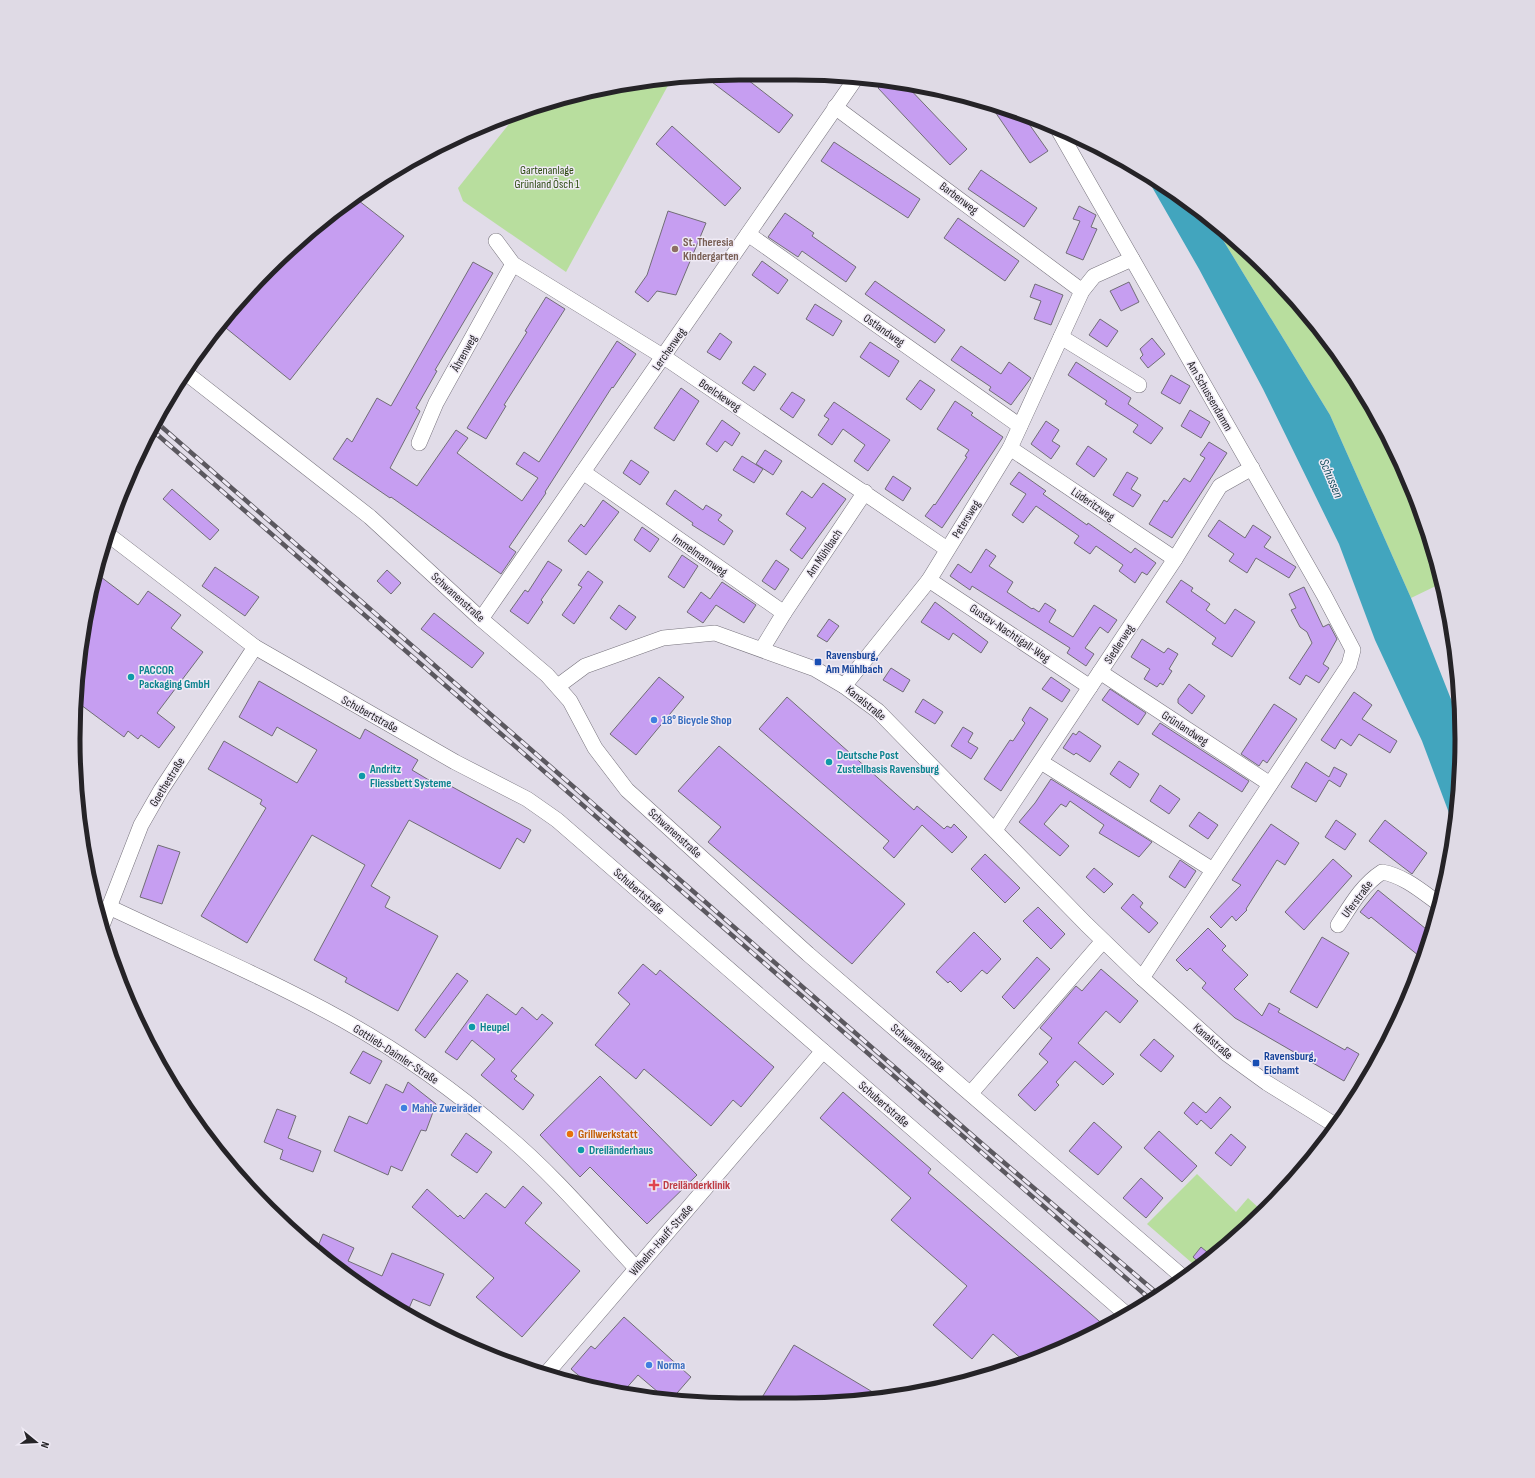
<svg xmlns="http://www.w3.org/2000/svg" width="1535" height="1478" viewBox="0 0 1535 1478" font-family="'Sofia Sans Condensed',sans-serif">
<rect width="100%" height="100%" fill="#e1dce8"/>
<g fill="#b8de9e">
<polygon points="671,80 566,272 463,201 458,188 517,114 609,86"/>
<polygon points="1212,222 1235,238 1324,333 1393,444 1439,566 1442,583 1411,598 1330,415"/>
<polygon points="1197,1174 1236,1212 1248,1198 1262,1211 1199,1269 1147,1224"/>
</g>
<polygon fill="#42a5be" points="1144,173 1212,222 1330,415 1411,598 1460,722 1455,829 1422,741 1375,640 1339,544 1263,389 1199,269"/>
<g fill="#c69ef1" stroke="#716d76">
<polygon points="739,73 793,115 779,133 704,76"/>
<polygon points="886,80 905,84 967,149 950,165 878,88"/>
<polygon points="989,103 1010,108 1022,114 1048,151 1030,163"/>
<polygon points="672,126 741,188 725,206 656,144"/>
<polygon points="834,142 920,199 908,218 821,161"/>
<polygon points="981,170 1037,208 1024,227 968,189"/>
<polygon points="354,197 404,236 290,380 221,324 238,300 334,210"/>
<polygon points="1079,206 1096,215 1091,227 1097,229 1083,260 1066,253 1080,221 1073,219"/>
<polygon points="668,211 706,223 676,295 657,291 648,302 635,292 647,275"/>
<polygon points="785,213 814,233 812,236 856,267 846,282 802,251 798,257 768,237"/>
<polygon points="958,218 1019,261 1005,281 944,238"/>
<polygon points="762,261 788,280 778,294 752,275"/>
<polygon points="473,262 493,273 435,370 437,371 416,408 420,411 390,468 417,486 456,430 468,438 457,453 522,501 538,478 516,464 524,452 539,462 617,341 636,354 613,388 612,387 545,492 546,493 509,547 516,552 501,574 391,497 390,498 333,459 347,438 352,442 377,398 391,406"/>
<polygon points="875,281 945,330 935,343 865,294"/>
<polygon points="1129,282 1139,302 1121,311 1110,291"/>
<polygon points="1035,284 1063,295 1051,325 1034,319 1041,301 1030,297"/>
<polygon points="546,297 565,309 504,405 506,406 486,439 467,428 527,332 525,331"/>
<polygon points="815,304 842,321 833,336 806,319"/>
<polygon points="1100,319 1118,331 1107,347 1089,335"/>
<polygon points="720,333 732,342 720,360 707,352"/>
<polygon points="1152,338 1165,354 1148,368 1140,358 1143,355 1140,349"/>
<polygon points="870,342 899,361 889,377 860,357"/>
<polygon points="961,346 1001,374 1009,362 1031,378 1011,405 989,390 991,387 951,360"/>
<polygon points="1076,362 1131,398 1128,404 1163,428 1151,444 1133,432 1138,425 1105,404 1107,401 1068,375"/>
<polygon points="754,366 766,374 754,391 742,383"/>
<polygon points="1171,375 1190,386 1180,404 1161,393"/>
<polygon points="920,380 935,390 921,410 906,399"/>
<polygon points="681,388 699,401 674,441 654,428"/>
<polygon points="792,392 805,400 793,418 780,409"/>
<polygon points="955,401 973,413 971,415 1003,437 942,528 925,516 934,504 935,505 967,457 965,456 969,450 937,429"/>
<polygon points="834,402 890,440 868,471 854,461 865,445 843,429 832,445 818,435 829,419 824,416"/>
<polygon points="1190,410 1210,422 1201,438 1181,426"/>
<polygon points="722,420 740,433 732,446 725,441 717,452 706,444"/>
<polygon points="1046,421 1059,430 1052,441 1060,446 1051,459 1031,444"/>
<polygon points="1209,442 1227,453 1172,538 1149,524 1164,500 1167,502 1184,478 1190,482 1205,458 1200,455"/>
<polygon points="1088,446 1107,459 1094,477 1076,464"/>
<polygon points="765,450 782,461 773,475 756,464"/>
<polygon points="742,456 763,469 754,483 733,470"/>
<polygon points="631,460 649,472 640,485 623,473"/>
<polygon points="1019,472 1046,491 1043,494 1087,525 1088,523 1131,553 1135,548 1156,563 1147,575 1142,572 1135,583 1119,571 1123,565 1096,546 1090,554 1074,543 1079,536 1036,506 1023,523 1012,515 1026,494 1010,484"/>
<polygon points="1127,472 1138,478 1131,489 1141,495 1133,507 1113,495"/>
<polygon points="893,476 911,488 903,501 885,489"/>
<polygon points="823,483 846,499 802,559 790,550 806,528 786,514 802,491 812,498"/>
<polygon points="172,489 219,530 210,540 163,499"/>
<polygon points="675,490 703,510 706,505 722,515 718,520 733,531 724,545 692,525 693,523 666,504"/>
<polygon points="603,500 619,512 586,555 568,541 581,524 584,527"/>
<polygon points="1219,520 1245,538 1253,525 1271,537 1264,547 1296,567 1289,578 1256,558 1247,573 1229,561 1234,554 1208,536"/>
<polygon points="642,527 659,539 650,552 634,540"/>
<polygon points="986,549 996,556 989,566 1013,582 1007,592 1032,609 1033,608 1039,612 1045,603 1056,610 1049,622 1073,637 1094,605 1117,620 1108,633 1100,627 1085,648 1094,654 1086,666 1067,653 1070,648 972,586 970,590 950,576 958,564 971,573"/>
<polygon points="682,555 698,566 684,588 668,577"/>
<polygon points="776,560 789,569 775,590 762,581"/>
<polygon points="548,561 562,570 541,600 543,602 528,624 510,611 525,590 528,592"/>
<polygon points="215,567 259,597 245,616 202,586"/>
<polygon points="387,570 401,583 391,594 377,581"/>
<polygon points="588,571 603,582 574,624 562,615 582,587 578,585"/>
<polygon points="97,574 138,605 148,591 181,615 171,628 203,652 157,713 175,727 159,748 141,735 138,739 128,731 124,737 77,702 79,652"/>
<polygon points="1181,580 1193,588 1191,591 1210,604 1206,610 1225,624 1235,609 1255,622 1232,657 1212,644 1216,638 1166,602"/>
<polygon points="722,582 756,605 744,623 716,605 703,623 687,612 701,592 710,599"/>
<polygon points="1304,587 1323,627 1329,624 1337,639 1323,664 1329,668 1319,683 1306,675 1300,685 1289,678 1312,643 1307,632 1300,627 1291,610 1296,608 1289,594"/>
<polygon points="935,602 988,642 981,653 953,633 949,640 921,622"/>
<polygon points="619,605 636,617 626,630 610,618"/>
<polygon points="434,613 484,653 472,668 421,629"/>
<polygon points="829,619 839,626 827,642 817,636"/>
<polygon points="1142,639 1164,653 1168,648 1178,654 1169,669 1172,671 1163,685 1160,683 1157,687 1144,679 1150,669 1131,657"/>
<polygon points="891,668 910,680 903,692 883,680"/>
<polygon points="659,677 684,697 636,755 610,734"/>
<polygon points="1051,677 1070,690 1062,702 1042,689"/>
<polygon points="259,681 360,739 365,729 418,760 412,770 444,789 447,784 531,830 524,843 517,838 500,869 409,820 371,886 390,897 385,907 438,936 398,1011 345,982 347,978 314,960 365,865 312,835 247,943 201,916 266,808 260,804 262,800 208,769 224,741 297,783 317,750 277,727 272,736 239,717"/>
<polygon points="1189,684 1205,696 1192,714 1178,703 1178,699"/>
<polygon points="1110,689 1146,713 1138,725 1102,700"/>
<polygon points="1354,692 1372,705 1362,719 1397,741 1390,753 1359,734 1351,746 1341,739 1335,749 1321,740"/>
<polygon points="787,697 914,810 917,806 944,829 947,826 951,828 954,824 967,837 952,853 922,825 894,858 883,848 889,841 759,729"/>
<polygon points="923,699 943,712 935,724 915,712"/>
<polygon points="1274,704 1297,719 1267,763 1263,760 1259,766 1241,754"/>
<polygon points="1030,707 1048,719 1001,791 984,779 1010,740 1013,741 1025,723 1022,720"/>
<polygon points="1160,723 1249,781 1242,792 1152,734"/>
<polygon points="963,727 973,733 968,742 978,748 971,759 951,746"/>
<polygon points="1079,731 1101,746 1090,762 1076,753 1074,755 1063,748 1073,733 1076,735"/>
<polygon points="719,746 905,904 852,964 708,842 721,827 678,791"/>
<polygon points="1119,761 1139,774 1130,788 1110,774"/>
<polygon points="1306,762 1329,777 1334,767 1347,774 1340,787 1329,780 1316,802 1291,787"/>
<polygon points="1051,779 1152,842 1139,857 1099,833 1104,825 1070,801 1066,807 1061,804 1044,824 1069,846 1060,856 1019,822 1035,803"/>
<polygon points="1160,785 1180,799 1169,814 1150,801"/>
<polygon points="1199,812 1218,825 1208,839 1189,826"/>
<polygon points="1336,820 1356,834 1345,850 1325,837"/>
<polygon points="1385,820 1427,853 1412,874 1369,841"/>
<polygon points="1271,824 1299,843 1285,865 1277,860 1246,909 1247,910 1236,921 1232,916 1221,928 1210,917 1241,885 1232,880"/>
<polygon points="158,845 180,852 162,904 140,897"/>
<polygon points="985,854 1020,888 1005,903 971,869"/>
<polygon points="1333,859 1352,876 1304,930 1285,912"/>
<polygon points="1180,860 1196,871 1185,888 1169,877"/>
<polygon points="1094,868 1113,884 1104,893 1086,877"/>
<polygon points="1378,890 1431,933 1424,960 1371,917 1369,919 1360,912"/>
<polygon points="1133,894 1143,903 1140,907 1158,923 1149,933 1121,908"/>
<polygon points="1038,907 1065,934 1051,949 1023,921"/>
<polygon points="1208,928 1226,946 1222,950 1248,975 1234,989 1262,1016 1269,1003 1280,1009 1278,1012 1345,1050 1347,1047 1359,1054 1344,1081 1235,1018 1202,988 1206,983 1190,968 1187,971 1176,960"/>
<polygon points="974,932 1001,959 987,974 982,970 961,992 950,981 948,983 936,972"/>
<polygon points="1322,937 1349,953 1317,1008 1290,992"/>
<polygon points="1037,957 1050,969 1014,1009 1002,997"/>
<polygon points="643,964 656,975 660,970 774,1067 741,1107 733,1100 711,1126 644,1069 636,1079 595,1045 630,1004 618,993"/>
<polygon points="1101,969 1138,1001 1120,1023 1106,1011 1078,1043 1114,1074 1103,1085 1075,1061 1056,1082 1059,1085 1035,1111 1018,1095 1048,1062 1039,1054 1052,1038 1040,1028 1076,986 1082,991"/>
<polygon points="457,973 468,981 425,1038 415,1030"/>
<polygon points="487,994 516,1015 522,1007 537,1020 542,1014 553,1023 511,1071 517,1076 514,1079 534,1095 523,1110 481,1075 495,1059 472,1040 457,1060 445,1052"/>
<polygon points="1154,1039 1174,1056 1161,1072 1140,1055"/>
<polygon points="363,1051 382,1061 370,1084 350,1073"/>
<polygon points="600,1076 697,1175 647,1224 590,1167 580,1177 540,1135"/>
<polygon points="408,1082 436,1104 426,1131 421,1130 402,1171 391,1166 388,1175 334,1151 349,1116 367,1124 386,1084 403,1093"/>
<polygon points="843,1092 931,1169 928,1173 1106,1327 1091,1336 1024,1361 993,1334 972,1359 933,1325 967,1286 891,1220 911,1198 820,1118"/>
<polygon points="1220,1097 1231,1107 1211,1129 1201,1120 1197,1125 1184,1113 1193,1102 1206,1113"/>
<polygon points="277,1109 296,1116 288,1138 321,1151 313,1172 280,1159 283,1150 264,1142"/>
<polygon points="1094,1122 1122,1147 1098,1175 1069,1151"/>
<polygon points="1159,1131 1197,1166 1182,1182 1144,1148"/>
<polygon points="466,1133 492,1152 477,1173 451,1155"/>
<polygon points="1231,1134 1246,1147 1231,1166 1215,1153"/>
<polygon points="1141,1178 1163,1198 1146,1218 1123,1198"/>
<polygon points="523,1186 542,1203 525,1223 580,1271 522,1337 476,1297 494,1278 412,1207 427,1189 458,1217 460,1215 464,1219 486,1193 505,1208"/>
<polygon points="323,1234 354,1248 348,1261 382,1276 392,1253 444,1274 430,1306 413,1299 407,1313 333,1267 316,1251"/>
<polygon points="1201,1247 1213,1257 1203,1266 1193,1257"/>
<polygon points="624,1317 691,1377 671,1400 665,1398 638,1375 623,1392 591,1386 571,1369 591,1346 595,1349"/>
<polygon points="794,1345 881,1397 840,1404 758,1404"/>
</g>
<g fill="none" stroke-linecap="round" stroke-linejoin="round">
<defs>
<g id="minor">
<polyline points="835,107 1082,291"/>
<polyline points="1059,131 1324,595 1353,650 1349,665 1142,978"/>
<polyline points="748,234 1020,426"/>
<polyline points="496,241 513,264 664,357 947,549"/>
<polyline points="1061,337 1139,385"/>
<polyline points="186,373 370,517 481,619 547,675 570,701 595,748 627,790 808,954 1184,1278"/>
<polyline points="419,443 436,403 513,264"/>
<polyline points="1010,448 1175,559"/>
<polyline points="583,472 784,613 762,649"/>
<polyline points="106,533 255,647 455,762 527,799 557,820 1126,1314"/>
<polyline points="929,580 1090,687"/>
<polyline points="784,613 865,492"/>
<polyline points="481,619 856,78"/>
<polyline points="1100,672 1270,784"/>
<polyline points="558,686 585,666 663,638 715,633 815,669 844,686 878,711 1086,924 1142,978 1227,1054 1267,1083 1335,1125"/>
<polyline points="844,686 929,580 1010,448 1082,291 1094,276 1132,259"/>
<polyline points="1041,762 1213,870"/>
<polyline points="995,830 1175,559 1220,486 1252,468"/>
<path d="M109,907C187,944 267,978 343,1020C400,1052 455,1091 505,1134C553,1174 594,1223 636,1268"/>
<path d="M1338,925C1351,905 1362,885 1382,872C1404,876 1420,890 1438,903"/>
<polyline points="101,928 141,825 161,790 255,647"/>
<polyline points="971,1093 1103,941"/>
<polyline points="546,1374 823,1051"/>
</g>
</defs>
<use href="#minor" stroke="#77737d" stroke-width="16"/>
<use href="#minor" stroke="#fff" stroke-width="15"/>
<defs>
<g id="rail">
<polyline points="155,421 987,1148 1158,1294"/>
<polyline points="152,430 1150,1299"/>
</g>
</defs>
<use href="#rail" stroke="#5b585f" stroke-width="4.5"/>
<use href="#rail" stroke="#efeaf5" stroke-width="3" stroke-dasharray="9" stroke-linecap="butt"/>
</g>
<circle fill="#8d6e63" stroke="#efeaf5" stroke-width="1.5" cx="675" cy="249" r="4"/>
<g fill="#1a4fb4" stroke="#efeaf5" stroke-width="1.5">
<rect x="814" y="658" width="8" height="8" rx="2"/>
<rect x="1252" y="1059" width="8" height="8" rx="2"/>
</g>
<g fill="#0f9aa8" stroke="#efeaf5" stroke-width="1.5">
<circle cx="131" cy="677" r="4"/>
<circle cx="829" cy="762" r="4"/>
<circle cx="362" cy="776" r="4"/>
<circle cx="472" cy="1027" r="4"/>
<circle cx="581" cy="1150" r="4"/>
</g>
<g fill="#3f7fe0" stroke="#efeaf5" stroke-width="1.5">
<circle cx="654" cy="720" r="4"/>
<circle cx="404" cy="1108" r="4"/>
<circle cx="649" cy="1365" r="4"/>
</g>
<circle fill="#e8710a" stroke="#efeaf5" stroke-width="1.5" cx="570" cy="1134" r="4"/>
<path fill="#e0444e" stroke="#efeaf5" stroke-width="1.5" d="M652 1179h4v4h4v4h-4v4h-4v-4h-4v-4h4z"/>
<g text-anchor="middle" stroke-width="3" stroke-linejoin="round" paint-order="stroke">
<g font-size="12" fill="#2d4b11" stroke="#efeaf5">
<text x="547" y="174">Gartenanlage<tspan x="547" dy="14">Grünland Ösch 1</tspan></text>
</g>
<g font-size="12" fill="#252327" stroke="#efeaf5">
<text transform="translate(959 198) rotate(37)" y="4">Barbenweg</text>
<text transform="translate(884 330) rotate(35)" y="4">Ostlandweg</text>
<text transform="translate(669 349) rotate(-55)" y="4">Lerchenweg</text>
<text transform="translate(464 353) rotate(-61)" y="4">Ährenweg</text>
<text transform="translate(720 395) rotate(34)" y="4">Boelckeweg</text>
<text transform="translate(1210 396) rotate(60)" y="4">Am Schussendamm</text>
<text transform="translate(1093 504) rotate(34)" y="4">Lüderitzweg</text>
<text transform="translate(966 519) rotate(-58)" y="4">Petersweg</text>
<text transform="translate(824 553) rotate(-56)" y="4">Am Mühlbach</text>
<text transform="translate(700 555) rotate(35)" y="4">Immelmannweg</text>
<text transform="translate(458 597) rotate(42)" y="4">Schwanenstraße</text>
<text transform="translate(1010 633) rotate(34)" y="4">Gustav-Nachtigall-Weg</text>
<text transform="translate(1119 644) rotate(-57)" y="4">Siedlerweg</text>
<text transform="translate(866 703) rotate(39)" y="4">Kanalstraße</text>
<text transform="translate(370 714) rotate(29)" y="4">Schubertstraße</text>
<text transform="translate(1185 728) rotate(33)" y="4">Grünlandweg</text>
<text transform="translate(167 782) rotate(-58)" y="4">Goethestraße</text>
<text transform="translate(675 833) rotate(42)" y="4">Schwanenstraße</text>
<text transform="translate(639 891) rotate(41)" y="4">Schubertstraße</text>
<text transform="translate(1357 899) rotate(-53)" y="4">Uferstraße</text>
<text transform="translate(1213 1041) rotate(41)" y="4">Kanalstraße</text>
<text transform="translate(918 1048) rotate(41)" y="4">Schwanenstraße</text>
<text transform="translate(396 1054) rotate(33)" y="4">Gottlieb-Daimler-Straße</text>
<text transform="translate(884 1104) rotate(41)" y="4">Schubertstraße</text>
<text transform="translate(661 1240) rotate(-49)" y="4">Wilhelm-Hauff-Straße</text>
</g>
<g font-size="12" font-weight="bold" fill="#785e54" stroke="#efeaf5" text-anchor="start">
<text x="683" y="246">St. Theresia<tspan x="683" dy="14">Kindergarten</tspan></text>
</g>
<g font-size="12" font-weight="bold" fill="#164399" stroke="#efeaf5" text-anchor="start">
<text x="826" y="659">Ravensburg,<tspan x="826" dy="14">Am Mühlbach</tspan></text>
<text x="1264" y="1060">Ravensburg,<tspan x="1264" dy="14">Eichamt</tspan></text>
</g>
<g font-size="12" font-weight="bold" fill="#0d838f" stroke="#efeaf5" text-anchor="start">
<text x="139" y="674">PACCOR<tspan x="139" dy="14">Packaging GmbH</tspan></text>
<text x="837" y="759">Deutsche Post<tspan x="837" dy="14">Zustellbasis Ravensburg</tspan></text>
<text x="370" y="773">Andritz<tspan x="370" dy="14">Fliessbett Systeme</tspan></text>
<text x="480" y="1031">Heupel</text>
<text x="589" y="1154">Dreiländerhaus</text>
</g>
<g font-size="12" font-weight="bold" fill="#366cbe" stroke="#efeaf5" text-anchor="start">
<text x="662" y="724">18° Bicycle Shop</text>
<text x="412" y="1112">Mahle Zweiräder</text>
<text x="657" y="1369">Norma</text>
</g>
<g font-size="12" font-weight="bold" fill="#c56008" stroke="#efeaf5" text-anchor="start">
<text x="578" y="1138">Grillwerkstatt</text>
</g>
<g font-size="12" font-weight="bold" fill="#be3a42" stroke="#efeaf5" text-anchor="start">
<text x="663" y="1189">Dreiländerklinik</text>
</g>
<g font-size="13" font-style="italic" fill="#19515f" stroke="#efeaf5">
<text transform="translate(1332 478) rotate(67)" y="5">Schussen</text>
</g>
</g>
<path d="M0 0H1535V1478H0ZM739 80H796A659 659 0 0 1 1455 739V739A659 659 0 0 1 796 1398H739A659 659 0 0 1 80 739V739A659 659 0 0 1 739 80Z" fill="#dfdae5" fill-rule="evenodd"/>
<path fill="none" stroke="#252327" stroke-width="5" d="M739 80H796A659 659 0 0 1 1455 739V739A659 659 0 0 1 796 1398H739A659 659 0 0 1 80 739V739A659 659 0 0 1 739 80Z"/>
<g transform="translate(36 1442) rotate(108)" stroke="#efeaf5" stroke-width="3" paint-order="stroke">
<path d="M0-3L7 15L0 10L-7 15Z" fill="#252327"/>
<text y="-6" font-size="11" font-weight="bold" text-anchor="middle" fill="#252327">N</text>
</g>
</svg>
